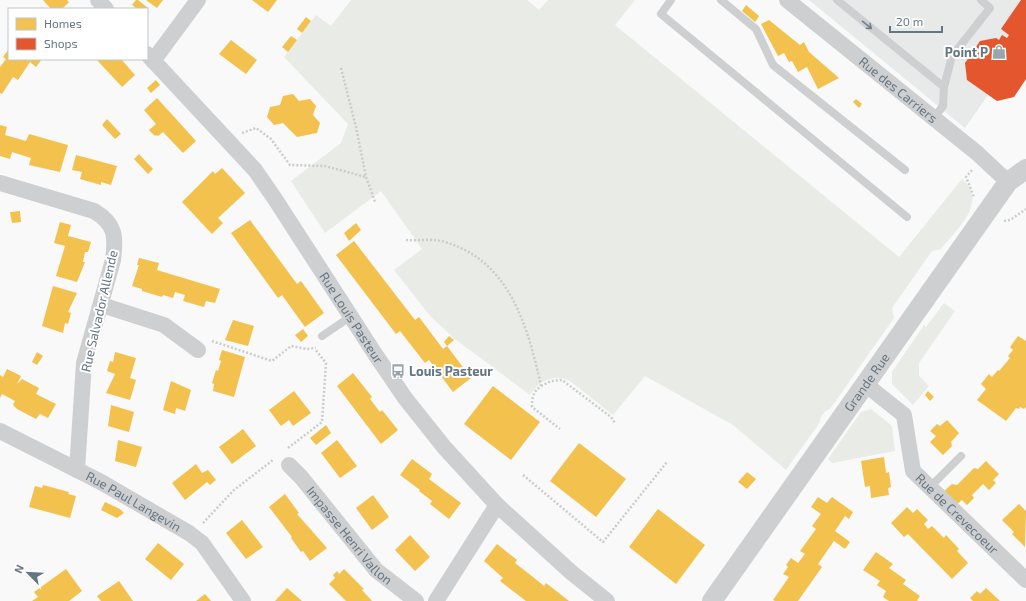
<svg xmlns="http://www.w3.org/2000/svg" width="1026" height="601" font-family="'Exo 2',sans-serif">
<rect width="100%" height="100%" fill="#f9f9f9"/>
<!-- built -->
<path fill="#e8e9e9" d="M809 0H1026V79L1014 97 997 101 988 95 965 128Z"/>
<!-- green -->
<path fill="#e8ebe6" d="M351 0H527L539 10 548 0H635L615 25 899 257 962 179C989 202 957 229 941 249L932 251 892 308 894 318 830 409C825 410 820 416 820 422L786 470 733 425 645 376 613 415 570 381C554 374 539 380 530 395L455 339 431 317 394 270 422 249 381 191 325 233 291 181 341 143 348 124 284 57 316 15 331 26Z
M944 303 955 311 919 363V376L929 386 913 405 892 384V372L924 325 926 327Z
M871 409 892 426 895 451 832 463 828 459 861 412Z"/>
<!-- homes -->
<path fill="#f2c14e" d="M43 0H67L69 2 62 9H51Z
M136 0H138L148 8 137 9 132 5Z
M146 0H163L157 8Z
M252 0H277L268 12Z
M746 5 759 16 755 22 742 11Z
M306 17 311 21 302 33 297 29Z
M769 20 800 45 804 42 809 52 839 78 818 89 807 67 798 72 792 61 789 62 784 53 778 56 761 24Z
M291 36 297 40 288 52 282 47Z
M231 40 257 60 246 74 219 54Z
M9 49V59H42L36 67 30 62 18 80 13 77 2 94 0 93V67L6 59 3 57Z
M96 59H121L135 75 122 87Z
M156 80 160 85 151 93 147 88Z
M293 94 299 101 310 99 316 106 313 115 320 123 317 133 297 137 283 123 274 125 267 117 270 107 280 105 283 96Z
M157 98 196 141 183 153 163 132 158 136 156 135 155 136 149 130 156 124 144 110Z
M856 99 862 104 859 108 853 102Z
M107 119 121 134 115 139 102 125Z
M0 125 7 127 5 135 26 141 29 134 68 145 60 172 29 165 31 158 12 152 10 159 0 156Z
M139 154 153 169 148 174 134 159Z
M76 155 117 166 111 185 101 182V185L80 179 82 172 72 170Z
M222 168 245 193 218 218 223 223 212 234 182 202 213 171 215 174Z
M20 211 21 222 12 223 10 212Z
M250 220 297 284 301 281 324 313 305 327 282 295 278 298 231 233Z
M60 222 71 225 68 236 91 242 88 252H85L83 262H85L77 282 56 276 65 246 54 243Z
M356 223 361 230 349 241 344 233Z
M354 241 415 320 419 317 443 349 447 346 444 342 449 336 454 340 447 346 471 378 453 392 429 360 425 363 400 331 396 334 336 255Z
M139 258 159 263 157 270 220 289 215 303 206 301 204 307 183 301 185 295 175 292 173 298 163 295 162 297 142 291V289L132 286 139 265H137Z
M53 286 77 293 68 312 71 313 68 324 65 323 63 333 42 326Z
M233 320 254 326 248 346 225 340Z
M303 329 308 336 301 342 295 335Z
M1018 336 1026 341V407L1024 409 1020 407 1019 409 1016 408 1006 421 977 400 986 389 981 384 989 374 992 377 998 370 999 371 1010 358 1008 356 1013 350 1010 347Z
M222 350 245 357 234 397 213 391 214 384 212 383 216 370 218 371 221 361 219 360Z
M37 352 43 356 37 365 32 362Z
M115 352 136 358 130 378 136 380 130 400 106 393 115 374 107 371 110 361 113 362Z
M7 369 21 376 17 384 22 379 39 388 36 394 56 404 48 418 40 414 36 419 17 409 13 405 15 401 2 394 0 398V375L3 377Z
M353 373 372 397 370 399 380 412 382 410 398 430 381 444 337 386Z
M171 381 191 390 185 411 176 408 175 414 163 410Z
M493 386 540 422 511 460 464 424Z
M294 391 311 413 293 426 289 420 281 426 269 410Z
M928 391 934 397 930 401 925 395Z
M111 405 134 412 129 432 108 426Z
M947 420 959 433 951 442 952 446 943 455 930 442 936 436 930 431 937 424 940 426Z
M326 425 331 433 316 445 310 438Z
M243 429 256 446 232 464 219 447Z
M118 440 142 447 136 467 115 461Z
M337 440 357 466 340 478 321 453Z
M579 443 626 479 596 517 550 481Z
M884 457 886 473 889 472 891 487 888 488 889 495 871 498 870 486 865 487 861 461Z
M412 459 432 474 429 479 461 503 449 519 430 504 432 501 419 491 420 490 400 475Z
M986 461 999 474 993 480 996 483 989 490 983 484 972 495 974 498 967 505 962 500 956 505 943 492 952 484 957 485 974 468 978 469Z
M196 464 202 473 208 470 216 480 210 485 207 482 185 500 172 483Z
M747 472 756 479 747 489 738 482Z
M43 485 69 492 68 494 76 496 70 518 29 507 35 486 42 488Z
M285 494 299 513 297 514 327 548 310 561 303 551 301 552 291 538 292 537 269 507Z
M373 495 389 517 372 530 356 508Z
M818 497 827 503 832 497 853 512 849 519 845 516 835 531 850 542 845 549 834 541 818 564 822 567 798 601H775L773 600 789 577 783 574 788 567 786 565 791 558 798 563 805 554 800 551 816 529 812 526 821 514 811 507Z
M105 502 120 509 124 513 117 518 101 510Z
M1019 504 1026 511 1025 547 1012 534 1014 532 1002 520Z
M907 507 913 513 917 509 928 520 924 524 928 529 932 526 944 538 946 535 959 549 957 551 968 563 952 579 908 534 904 537 891 523Z
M658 509 705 545 676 584 629 547Z
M242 520 263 547 246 559 226 533Z
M410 535 430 557 415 571 395 550Z
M158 543 184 564 171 580 145 559Z
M497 544 517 560 515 563 533 577 544 586 546 583 569 601H526L500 581 503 578 484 561Z
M876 552 893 564 889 568 906 580 903 584 920 596 917 600 918 601H889L883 597 886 591 877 585 880 581 863 570Z
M66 569 82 591 69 601H32L38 597 34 592Z
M344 569 364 589 362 590 372 601H346L329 584 335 578 333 575 337 571 339 574Z
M119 581 133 601H101L97 596Z
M287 588 302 601H275Z
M986 588 1000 601H973L970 598 977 591 980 594Z
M205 594 211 601H196Z"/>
<!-- shops -->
<path fill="#e4572e" d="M1021 0H1026V79L1014 97 997 101 967 80 965 63 980 41 996 38 999 40 1002 35 1007 38 1009 35 1001 29Z"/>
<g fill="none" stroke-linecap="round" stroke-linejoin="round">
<!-- path -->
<path stroke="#cbcccd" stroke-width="2.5" stroke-dasharray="2 2" stroke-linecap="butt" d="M341 68 356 127 366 177 375 202
M242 133 256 128 271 139 290 165 325 166 366 177
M972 170 966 177 974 197
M1004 221 1010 220 1026 209
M406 240C418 241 434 238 445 242 510 261 528 327 541 386 533 392 532 397 532 407L560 429
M212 341 272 361 291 346 307 349 316 348
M541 386 551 381 562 380 611 417 615 423
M288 448 322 422 326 363 315 349
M523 475 603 542 667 462
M203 523 234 490 273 460"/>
<!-- service -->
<path stroke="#cecfd0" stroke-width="8" d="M671 0 661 14 907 217
M721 0 756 29 773 65 905 170
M837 0 944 87
M934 118 943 106 944 87 952 56 990 8 981 0
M322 336 350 317
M930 487 961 456"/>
<!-- minor -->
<g stroke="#cecfd0" stroke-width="16">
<path d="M98 0 106 9"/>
<path id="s1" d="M787 0 977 153 1008 182"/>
<path id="s2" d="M147 54 255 170 275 199 375 354 405 398 444 447 497 505 572 573 607 601"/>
<path d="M153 61 198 0"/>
<path d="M0 183 94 211C116 224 116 237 113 260L84 363 77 470"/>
<path d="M102 305 164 325 198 350"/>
<path id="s3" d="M865 384 904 415 913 471 1026 580"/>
<path id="s4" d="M0 431 101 482 189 533 202 543 243 601"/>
<path id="s5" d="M289 465 301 477 376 570 416 601"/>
<path d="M436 601 497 505"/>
</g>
<!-- tertiary -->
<path stroke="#cecfd0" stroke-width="20" id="s6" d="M712 601 1008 182 1026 169"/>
</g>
<!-- one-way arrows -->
<defs><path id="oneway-shaft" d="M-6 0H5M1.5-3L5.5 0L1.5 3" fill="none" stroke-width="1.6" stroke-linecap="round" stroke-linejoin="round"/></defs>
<use stroke="#707f8b" href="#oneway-shaft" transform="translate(867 25) rotate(39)"/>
<!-- icons -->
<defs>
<symbol id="shop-bare" viewBox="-9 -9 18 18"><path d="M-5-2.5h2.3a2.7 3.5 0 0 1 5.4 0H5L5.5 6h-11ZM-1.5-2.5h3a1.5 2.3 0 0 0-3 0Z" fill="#99a4ac" stroke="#fff" stroke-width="2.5" paint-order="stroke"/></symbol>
<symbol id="bus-bare" viewBox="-9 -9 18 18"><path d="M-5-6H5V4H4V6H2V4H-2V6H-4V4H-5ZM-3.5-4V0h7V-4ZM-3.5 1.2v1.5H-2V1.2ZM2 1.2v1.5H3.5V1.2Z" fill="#99a4ac" stroke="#fff" stroke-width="2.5" paint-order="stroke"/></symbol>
</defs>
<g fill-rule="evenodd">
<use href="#shop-bare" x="989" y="42" width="20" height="20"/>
<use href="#bus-bare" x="388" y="361" width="20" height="20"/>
</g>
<g text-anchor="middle" stroke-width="4" stroke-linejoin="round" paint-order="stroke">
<!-- poi labels -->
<g font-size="13" font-weight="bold" fill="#657683" stroke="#fff" text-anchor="end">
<text x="988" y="57">Point P</text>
<text x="409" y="376" text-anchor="start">Louis Pasteur</text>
</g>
<!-- street labels -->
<g font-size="13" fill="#657683" stroke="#fff">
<text dy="5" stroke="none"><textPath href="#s1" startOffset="143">Rue des Carriers</textPath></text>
<text transform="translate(99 311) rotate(-77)" y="5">Rue Salvador Allende</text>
<text dy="5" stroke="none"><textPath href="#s2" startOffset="335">Rue Louis Pasteur</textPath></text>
<text dy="5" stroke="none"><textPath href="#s6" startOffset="268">Grande Rue</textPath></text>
<text dy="5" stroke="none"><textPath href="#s4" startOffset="151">Rue Paul Langevin</textPath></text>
<text dy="5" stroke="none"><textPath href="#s3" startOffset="168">Rue de Crevecoeur</textPath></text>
<text dy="5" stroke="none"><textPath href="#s5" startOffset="93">Impasse Henri Vallon</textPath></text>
</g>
</g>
<!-- legend -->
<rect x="8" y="8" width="140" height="52" fill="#ffffff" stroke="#c1c8cd"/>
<rect x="16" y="18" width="20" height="12" fill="#f2c14e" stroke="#c1c8cd"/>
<text x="44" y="28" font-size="12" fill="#657683">Homes</text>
<rect x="16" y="38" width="20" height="12" fill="#e4572e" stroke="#c1c8cd"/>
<text x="44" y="48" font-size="12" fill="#657683">Shops</text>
<!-- north arrow -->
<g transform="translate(28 573) rotate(294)" stroke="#ffffff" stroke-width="3" paint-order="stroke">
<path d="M0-3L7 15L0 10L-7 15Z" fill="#657683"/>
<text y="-6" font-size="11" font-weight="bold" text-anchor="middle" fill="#657683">N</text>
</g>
<!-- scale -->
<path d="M890 26v6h52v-6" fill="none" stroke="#657683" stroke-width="2"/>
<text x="896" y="26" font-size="12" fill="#657683" stroke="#ffffff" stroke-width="3" paint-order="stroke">20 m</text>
</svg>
